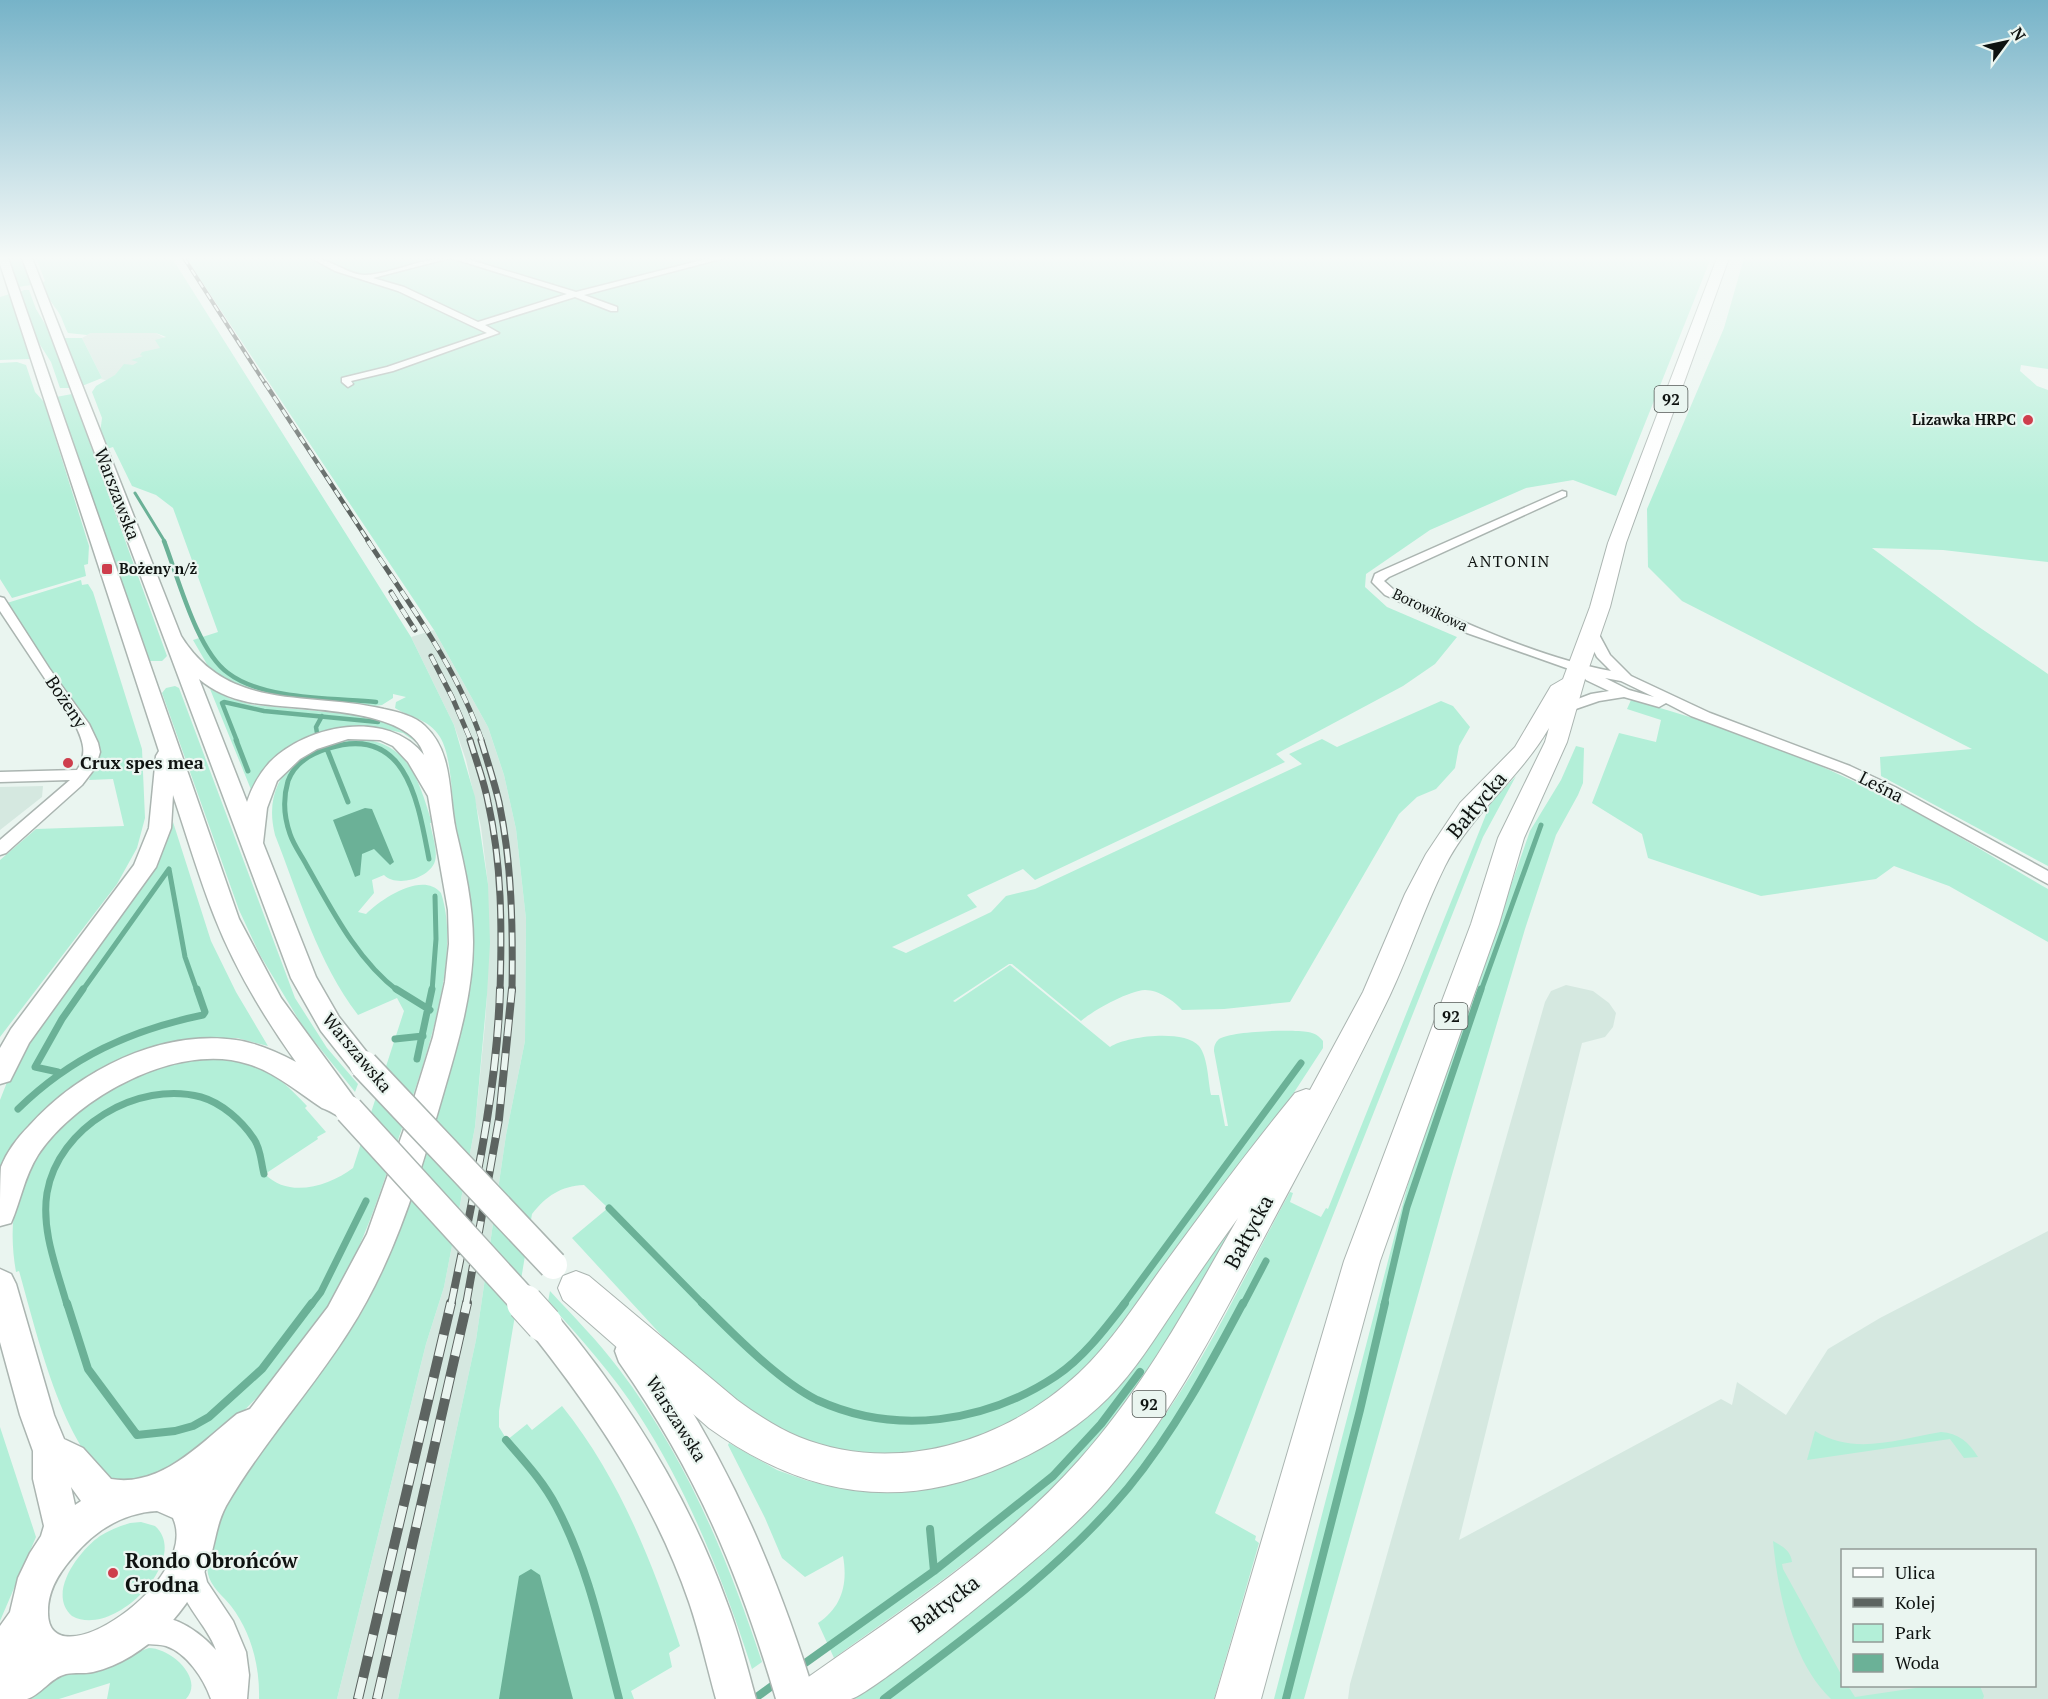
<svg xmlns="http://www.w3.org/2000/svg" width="2048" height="1699" font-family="'PT Serif',serif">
<rect width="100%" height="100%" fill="#eaf5f0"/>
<!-- built -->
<path fill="#d5e8e0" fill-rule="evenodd" d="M91 333H156L173 343 110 381 100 379 102 378 82 338Z
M434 630 488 727 504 775 516 829 526 919 525 1041 506 1135 476 1340 398 1699H337L426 1344 444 1287 475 1127 485 1024 487 995 488 884 481 827 466 760 454 725 411 637Z
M43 786 42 797 0 830V787Z
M1566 985 1593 991 1609 1003 1616 1013 1613 1027 1605 1037 1582 1043 1459 1540 1721 1399 1732 1405 1737 1382 1786 1415 1828 1349 1880 1318 2048 1231V1699H1348L1350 1684 1545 1002 1551 991ZM1842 1550H2034V1686H1842Z"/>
<!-- green -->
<path fill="#b3efd8" d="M9 258H22L31 285 18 287Z
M36 258H172L411 637 454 725 475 797 488 884 490 943 487 995 475 1127 444 1287 426 1344 337 1699H259C260 1666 251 1632 231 1606 223 1596 211 1587 208 1574 205 1559 214 1525 219 1509 223 1495 244 1473 254 1460 289 1413 328 1367 359 1317 393 1261 410 1199 429 1137 448 1078 469 1018 473 955 475 908 462 864 455 818 451 795 452 757 440 737 429 719 411 718 395 708L396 702 406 697 393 694V698L382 705 374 706 292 698 249 691 221 677 208 666 193 640 218 632 173 508 156 495 132 486 113 447 107 449 100 433 102 418 92 392 96 386 115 375 124 364 133 365 138 362 131 360 143 356 140 355 142 352 160 348 155 340 166 337 156 333H91L87 335 68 333C64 326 62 316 57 310 50 301 46 294 42 283L45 281Z
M186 258H1711L1616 496 1573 480 1526 488 1430 530 1366 574 1365 587 1387 607 1457 637 1435 664 1403 686 1276 754 1285 762 1035 880 1023 869 967 895 977 907 892 947 906 953 991 912 1006 896 1035 889 1302 764 1289 754 1322 739 1337 747 1441 701 1453 706 1470 727 1459 746 1455 768 1436 789 1417 797 1399 814 1290 1002 1224 1009 1182 1010C1174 1001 1159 990 1145 990 1128 991 1094 1010 1081 1021L1012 964H1009L953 1001 955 1002 1010 965 1110 1047C1127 1036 1184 1029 1199 1046 1208 1057 1208 1081 1211 1095H1219L1225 1126H1228L1214 1051C1214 1046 1215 1043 1219 1039 1231 1031 1293 1029 1308 1032 1315 1033 1319 1036 1323 1041V1048L1278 1117 1116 1341 1070 1389 980 1444 876 1461 780 1436 662 1340 664 1338 572 1238 608 1208 584 1185C561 1186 546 1196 532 1214L499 1411V1427L507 1440 527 1424 532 1430 562 1406C619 1477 652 1561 680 1646L669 1653 672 1667 631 1691 634 1699H398L476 1340 506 1135 525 1041 526 919 516 829 504 775 488 727 434 630Z
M1744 258H2048V369L2021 365 2020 371 2037 386 2048 390V562L1943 550 1872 548 1976 625 2048 674V866L1881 776 1880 757 1972 749 1682 601 1648 567 1647 509 1724 328Z
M24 290H29L36 309 48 329 70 388H60L51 362 37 340 20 292Z
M10 294 31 358 30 359 0 360V297Z
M64 338H82L102 378 82 386Z
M17 362 26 365 35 392 44 402 89 546 88 564 84 565 86 576 12 598 0 579V363Z
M72 394 167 656 162 661H150L56 397Z
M81 580 82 585 88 584 93 592 142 749 145 818 137 848 117 884 0 1037V860L36 829 124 826 113 779 89 780 99 755 96 738 7 603Z
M175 686 179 688 295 998 327 1048 358 1084 355 1092 303 1027 260 955 239 910 162 693 166 688Z
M210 689 231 699 253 705 369 716 407 728 419 744 403 733 380 728 334 731 252 792Z
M1631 700C1718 723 1805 756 1886 797 1941 824 1994 858 2048 889V942L1949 886 1894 866 1876 879 1761 896 1648 858 1642 834 1592 803 1619 733 1656 742 1661 720 1627 709Z
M360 739C410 743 419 782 432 823H430C432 834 438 851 435 861 430 878 397 888 384 875L372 880 374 893 358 912 366 914C382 898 423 871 441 893 463 958 422 1069 401 1131 381 1189 364 1247 332 1299 298 1356 253 1407 202 1448 191 1457 181 1467 170 1474 160 1480 129 1480 116 1482 64 1458 34 1322 19 1271L16 1272C9 1232 12 1194 33 1157 39 1147 69 1114 79 1106 89 1098 143 1069 155 1065 183 1057 221 1054 249 1063 273 1071 290 1088 307 1106L305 1108 326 1132 317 1137 318 1139 265 1174C289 1199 329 1186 353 1168L404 1011 397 998 358 1015C318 963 299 896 275 835 260 776 304 742 360 739Z
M1576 746 1584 748 1583 783 1578 795 1556 835 1525 929 1451 1178 1304 1699H1274L1414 1161 1530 831 1561 780Z
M1516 776 1483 837 1215 1513 1256 1536 1255 1540 1259 1543 1214 1699H853C960 1621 1068 1543 1149 1437 1206 1362 1245 1274 1290 1192L1293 1193 1290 1202 1321 1217 1326 1208 1328 1209 1491 802Z
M173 822 211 941 236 992 268 1046 237 1038 181 1041 21 1136 0 1167V1100L11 1072 21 1052 62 993 152 873 165 847Z
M1245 1206C1199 1288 1155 1372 1094 1444 1021 1530 924 1593 834 1658L818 1623C842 1607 848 1584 843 1556L805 1577 782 1558 765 1518 728 1445 729 1443 777 1470 805 1480 834 1487 882 1492 932 1488 962 1481 1019 1459Z
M550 1291C573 1316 598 1341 619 1369 686 1457 727 1557 762 1662L752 1669C723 1580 690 1494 639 1415 613 1374 580 1338 548 1302Z
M0 1427 36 1537 0 1621Z
M1815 1431C1855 1456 1897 1439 1941 1432 1958 1433 1969 1442 1978 1457L1964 1458 1950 1439 1807 1460Z
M130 1523 141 1522 155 1526C192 1558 114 1640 72 1616 46 1593 80 1550 100 1536 110 1530 120 1526 130 1523Z
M1773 1541C1782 1546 1791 1551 1792 1562L1782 1564 1783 1569 1842 1676V1686H1848L1855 1697 1929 1686H1980L1984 1696 1983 1699H1831C1792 1662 1778 1593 1773 1541Z
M149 1648C170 1648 205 1678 186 1699H107L110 1683 59 1699H13L55 1675 77 1673Z"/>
<!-- water -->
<path fill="#6bb197" d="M365 808 372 809 394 862 390 865 374 849 362 854 360 875 355 877 333 820Z
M531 1569 540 1575 573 1699H499L519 1576Z"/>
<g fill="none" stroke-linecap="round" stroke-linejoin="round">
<!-- stream-far4 -->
<path stroke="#6bb197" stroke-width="3" d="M135 493 165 542"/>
<!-- stream-far3 -->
<path stroke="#6bb197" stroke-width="4.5" d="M164 541C178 577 197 651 228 673 263 700 333 698 376 702
M317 733 316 727 322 716
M237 741 222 703 224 702 264 711 378 722"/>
<!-- stream-far2 -->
<path stroke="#6bb197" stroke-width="5" d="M236 740 248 771
M327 749 348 802
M169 869 185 957 197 991
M82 991 169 869
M398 991C357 960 332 910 307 866 302 856 294 846 290 834 284 817 283 798 288 781 295 762 311 754 329 748 407 724 418 802 429 859
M432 991 436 939 435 896
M1481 991 1541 825"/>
<!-- stream-far1 -->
<path stroke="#6bb197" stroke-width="7" d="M396 989 430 1010
M395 1039 423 1036
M417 1059 432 989
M58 1072 35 1067 62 1019 83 989
M18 1109C71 1057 131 1030 203 1015L205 1012 197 989
M609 1208 704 1305
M67 1305C57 1269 41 1231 47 1193 58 1127 138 1080 201 1097 222 1103 242 1121 254 1139 261 1149 261 1163 264 1174
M311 1305 321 1292 366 1201
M1123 1305 1301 1063
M1243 1305 1266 1261
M1384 1305 1407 1207 1481 989"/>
<!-- stream -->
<path stroke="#6bb197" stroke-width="8" d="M67 1303 88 1369 137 1435 175 1431 193 1426 209 1417 262 1369 312 1303
M702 1303C733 1334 779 1381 817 1400 896 1436 985 1423 1056 1376 1083 1358 1105 1329 1125 1303
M506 1440C524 1461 543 1481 556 1506 588 1566 602 1634 619 1699
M934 1571 1053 1476 1101 1424 1140 1372
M801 1666 934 1571 930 1529
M754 1699 776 1683
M884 1699C969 1634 1059 1571 1128 1488 1174 1432 1209 1367 1243 1303
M1286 1699 1360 1410 1385 1303"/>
<defs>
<path id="street" d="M311 258C330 258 347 275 365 275 392 274 420 258 450 258L373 278 404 287 478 322 567 294 451 258H464L576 292 710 258H724L584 295 617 307V311H611L575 297 485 325 499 333 393 371 351 381 353 384 348 387 342 382V378L387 367 487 333 398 291 335 271Z
M1562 491 1566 492V496L1389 577 1384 581 1393 589C1458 621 1541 658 1611 671L1597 657 1584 632 1586 629H1596L1610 655 1631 676 1710 713 1850 766 1895 787 2048 871V884L1883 793 1840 772 1691 716 1666 703 1659 707 1624 697 1599 701 1567 712 1562 711 1560 708 1562 705 1591 694 1609 691 1586 680 1584 677 1586 675 1467 633 1385 595 1372 582 1375 574 1381 571ZM1605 678 1621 681 1654 697 1629 690Z
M0 597 4 598 49 668 89 724 98 743 100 752 95 768 82 785 6 853 0 855V840L70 780 0 782V772L77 770C88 753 83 741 75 724L0 611Z
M191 1554 201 1558 207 1582 233 1621 246 1652 249 1675 247 1699H211C204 1679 187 1653 166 1646 155 1643 145 1646 134 1641L130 1631 134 1621C165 1608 195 1627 216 1650 206 1620 167 1593 181 1558Z"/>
<path id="secondary" d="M0 258H8L239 919 281 998 363 1110 359 1118C341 1124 338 1113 322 1108 299 1093 275 1072 248 1064 179 1041 76 1097 38 1155 24 1177 21 1200 11 1223L0 1226C0 1213 0 1178 1 1167 6 1153 18 1137 29 1126 78 1071 160 1029 236 1040 257 1043 277 1052 296 1062 264 1017 235 969 215 918 199 878 187 836 173 795L171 828 156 867 29 1043 10 1081 0 1084V1048L11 1029 134 865 149 828 156 756 159 751 0 264Z
M22 258H32L181 636C229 713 309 691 384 709 398 712 415 716 425 726 454 753 448 795 456 831 465 868 473 905 473 942 473 993 458 1043 444 1091 420 1174 396 1258 349 1331 311 1391 262 1444 226 1506 216 1525 216 1540 210 1558 192 1608 147 1659 93 1672 84 1674 75 1672 66 1674 50 1678 42 1694 27 1699 20 1699 8 1699 0 1699V1626L10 1612 18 1578 30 1553 41 1536 44 1526 33 1479V1451L20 1415 0 1342V1269L11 1274 16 1284 54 1415 64 1439 83 1448 111 1479C161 1488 202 1442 237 1414L250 1409 328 1307 367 1234 407 1121 433 1037 445 982 449 944 448 910 428 796 408 762 393 746 380 740 348 739 317 749 300 759 277 781 267 808 263 843 316 977 339 1017 377 1065 374 1073 364 1076 354 1073 321 1031 291 978ZM199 679C213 691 230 698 248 702 291 711 411 705 424 755 388 709 308 724 270 762 259 774 252 787 247 802ZM71 1487 81 1501 75 1505ZM157 1511 173 1518C202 1581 46 1685 48 1611 48 1590 59 1573 72 1558 94 1531 122 1513 157 1511Z
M544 1308 555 1313C628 1400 688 1495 727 1603 739 1634 747 1667 756 1699H716C707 1667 700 1634 689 1602 655 1503 597 1416 533 1335L528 1324 533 1313Z
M631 1335C652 1343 666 1370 678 1389 740 1486 782 1590 816 1699H776C738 1571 696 1472 619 1362L615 1351 619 1340Z"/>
<path id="primary" d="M1717 258H1729L1626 543 1610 607 1585 679 1567 742 1524 838 1499 924 1380 1261 1261 1699H1215L1344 1261 1471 924 1498 838 1545 742 1549 728C1520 778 1472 813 1445 866 1424 908 1410 953 1390 995 1351 1076 1308 1155 1266 1234 1219 1322 1174 1413 1108 1489 1067 1536 1018 1574 970 1613 954 1626 864 1697 851 1699 833 1699 812 1699 793 1699L800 1683C896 1615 1000 1549 1079 1460 1144 1387 1190 1302 1238 1218 1217 1247 1196 1277 1176 1307 1155 1338 1135 1371 1108 1398 1079 1427 1044 1449 1007 1465 899 1513 804 1496 709 1428L563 1300 558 1288 563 1276 576 1271 589 1276 737 1400C756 1414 777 1428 799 1437 896 1476 1005 1442 1079 1373 1112 1342 1137 1302 1163 1266 1206 1207 1249 1149 1295 1093L1306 1089 1310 1090 1363 992 1405 894 1426 854 1460 803 1515 747 1551 686 1563 679 1590 607 1608 543Z"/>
</defs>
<!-- street casing -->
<use href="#street" stroke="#abb5b1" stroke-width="3"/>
<!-- secondary casing -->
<use href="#secondary" stroke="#abb5b1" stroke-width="3"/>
<!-- primary casing -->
<use href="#primary" stroke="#abb5b1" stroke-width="2"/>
<!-- street -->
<use href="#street" fill="#fff" fill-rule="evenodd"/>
<!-- secondary -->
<use href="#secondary" fill="#fff" fill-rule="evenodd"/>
<!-- primary -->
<use href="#primary" fill="#fff" fill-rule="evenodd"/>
<defs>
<path id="rail-far5" d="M184 258 266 385"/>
<path id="rail-far4" d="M265 383 369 542"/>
<path id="rail-far3" d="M368 541C410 605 457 668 482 741
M391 592 415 630
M431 656 452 697 471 741"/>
<path id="rail-far2" d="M470 740C476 760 484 781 488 802 502 864 502 928 500 991
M481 740C487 760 494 781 499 802 512 864 513 927 512 991"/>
<path id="rail-far1" d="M451 1305C472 1201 497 1095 500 989
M466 1305 499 1119 512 989"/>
<path id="rail" d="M358 1699 451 1303
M377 1699 467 1303"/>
</defs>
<!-- rail-far5 casing -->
<use href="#rail-far5" stroke="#5d6461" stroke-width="4"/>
<!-- rail-far4 casing -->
<use href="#rail-far4" stroke="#5d6461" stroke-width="4.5"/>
<!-- rail-far3 casing -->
<use href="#rail-far3" stroke="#5d6461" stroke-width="5"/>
<!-- rail-far2 casing -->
<use href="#rail-far2" stroke="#5d6461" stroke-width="7"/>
<!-- rail-far1 casing -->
<use href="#rail-far1" stroke="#5d6461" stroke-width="8"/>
<!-- rail casing -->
<use href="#rail" stroke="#5d6461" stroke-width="10"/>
<!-- rail-far5 -->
<use href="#rail-far5" stroke="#eaf5f0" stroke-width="2" stroke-dasharray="7" stroke-linecap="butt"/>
<!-- rail-far4 -->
<use href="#rail-far4" stroke="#eaf5f0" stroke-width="3" stroke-dasharray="8" stroke-linecap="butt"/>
<!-- rail-far3 -->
<use href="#rail-far3" stroke="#eaf5f0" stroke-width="4" stroke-dasharray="10" stroke-linecap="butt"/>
<!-- rail-far2 -->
<use href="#rail-far2" stroke="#eaf5f0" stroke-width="4.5" stroke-dasharray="14" stroke-linecap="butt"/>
<!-- rail-far1 -->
<use href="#rail-far1" stroke="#eaf5f0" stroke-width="6" stroke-dasharray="17" stroke-linecap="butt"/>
<!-- rail -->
<use href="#rail" stroke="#eaf5f0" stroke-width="8" stroke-dasharray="22" stroke-linecap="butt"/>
<defs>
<path id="secondary-bridge-far1" d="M364 1065 553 1265
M349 1110 527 1305"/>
<path id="secondary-bridge" d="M525 1303 544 1324"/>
</defs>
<!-- secondary-bridge-far1 casing -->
<use href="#secondary-bridge-far1" stroke="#abb5b1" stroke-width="31" stroke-linecap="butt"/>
<!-- secondary-bridge casing -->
<use href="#secondary-bridge" stroke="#abb5b1" stroke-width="38" stroke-linecap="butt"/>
<!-- secondary-bridge-far1 -->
<use href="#secondary-bridge-far1" stroke="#fff" stroke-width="28"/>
<!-- secondary-bridge -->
<use href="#secondary-bridge" stroke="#fff" stroke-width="36"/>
</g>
<!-- sky -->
<linearGradient id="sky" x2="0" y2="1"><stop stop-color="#76b3c8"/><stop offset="0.52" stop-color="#f6faf8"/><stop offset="1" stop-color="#f6faf8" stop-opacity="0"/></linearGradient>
<rect width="2048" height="496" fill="url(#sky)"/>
<!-- markers -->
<g fill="#ce3e4d" stroke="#eaf5f0" stroke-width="2">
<circle cx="2028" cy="420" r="6"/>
<rect x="101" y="563" width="12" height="12" rx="3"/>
<circle cx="68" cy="763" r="6"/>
<circle cx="113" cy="1573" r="6"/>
</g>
<g text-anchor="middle" stroke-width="4.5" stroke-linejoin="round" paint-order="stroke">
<!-- far-poi labels -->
<g font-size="15" font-weight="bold" fill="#0f1311" stroke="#eaf5f0" text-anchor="end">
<text x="2016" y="425">Lizawka HRPC</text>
<text x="119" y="574" text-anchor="start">Bożeny n/ż</text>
</g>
<!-- far-street labels -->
<g font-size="15" fill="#0f1311" stroke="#eaf5f0">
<text transform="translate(1430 610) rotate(25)" y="5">Borowikowa</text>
</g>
<!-- shield labels -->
<g fill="#eaf5f0" stroke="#515754" stroke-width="1.5">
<rect x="1654.5" y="386" width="33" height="26" rx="4.5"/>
<rect x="1434.5" y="1003" width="33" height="26" rx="4.5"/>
<rect x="1132.5" y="1391" width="33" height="26" rx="4.5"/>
</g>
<g font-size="16" font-weight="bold" fill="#0f1311">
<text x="1671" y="405">92</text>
<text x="1451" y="1022">92</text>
<text x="1149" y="1410">92</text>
</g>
<!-- far-neighbourhood labels -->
<g font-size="16" letter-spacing="1.5" fill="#0f1311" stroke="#eaf5f0">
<text x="1509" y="567">ANTONIN</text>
</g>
<!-- street labels -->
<g font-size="18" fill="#0f1311" stroke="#eaf5f0">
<text transform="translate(117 494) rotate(69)" y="6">Warszawska</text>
<text transform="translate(66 702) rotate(56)" y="6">Bożeny</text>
<text transform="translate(1881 787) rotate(27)" y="6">Leśna</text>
<text transform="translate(357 1053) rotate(50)" y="6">Warszawska</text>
<text transform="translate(676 1419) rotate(58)" y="6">Warszawska</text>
</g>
<!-- poi labels -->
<g font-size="18" font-weight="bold" fill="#0f1311" stroke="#eaf5f0" text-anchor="start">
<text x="80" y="769">Crux spes mea</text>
</g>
<!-- near-street labels -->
<g font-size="21" fill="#0f1311" stroke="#eaf5f0">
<text transform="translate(1477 805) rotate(-50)" y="7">Bałtycka</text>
<text transform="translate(1249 1232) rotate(-62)" y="7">Bałtycka</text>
<text transform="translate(945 1604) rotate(-37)" y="7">Bałtycka</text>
</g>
<!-- near-poi labels -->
<g font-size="21" font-weight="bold" fill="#0f1311" stroke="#eaf5f0" text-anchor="start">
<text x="125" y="1568">Rondo Obrońców<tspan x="125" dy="24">Grodna</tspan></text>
</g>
</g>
<!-- legend -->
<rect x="1841" y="1549" width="195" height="138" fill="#eaf5f0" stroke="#929b97" stroke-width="1.5"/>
<rect x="1853" y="1568" width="30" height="9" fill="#ffffff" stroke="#929b97" stroke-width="1.5"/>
<text x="1895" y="1579" font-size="18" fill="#0f1311">Ulica</text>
<rect x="1853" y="1598" width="30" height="9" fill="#5d6461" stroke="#929b97" stroke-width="1.5"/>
<text x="1895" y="1609" font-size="18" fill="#0f1311">Kolej</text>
<rect x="1853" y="1624" width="30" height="18" fill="#b3efd8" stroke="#929b97" stroke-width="1.5"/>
<text x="1895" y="1639" font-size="18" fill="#0f1311">Park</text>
<rect x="1853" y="1654" width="30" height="18" fill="#6bb197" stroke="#929b97" stroke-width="1.5"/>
<text x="1895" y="1669" font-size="18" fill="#0f1311">Woda</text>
<!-- north arrow -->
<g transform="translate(2006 42) rotate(57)" stroke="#eaf5f0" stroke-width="4.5" paint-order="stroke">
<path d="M0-4.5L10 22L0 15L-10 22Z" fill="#0f1311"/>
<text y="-9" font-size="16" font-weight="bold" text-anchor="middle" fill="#0f1311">N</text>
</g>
</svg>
